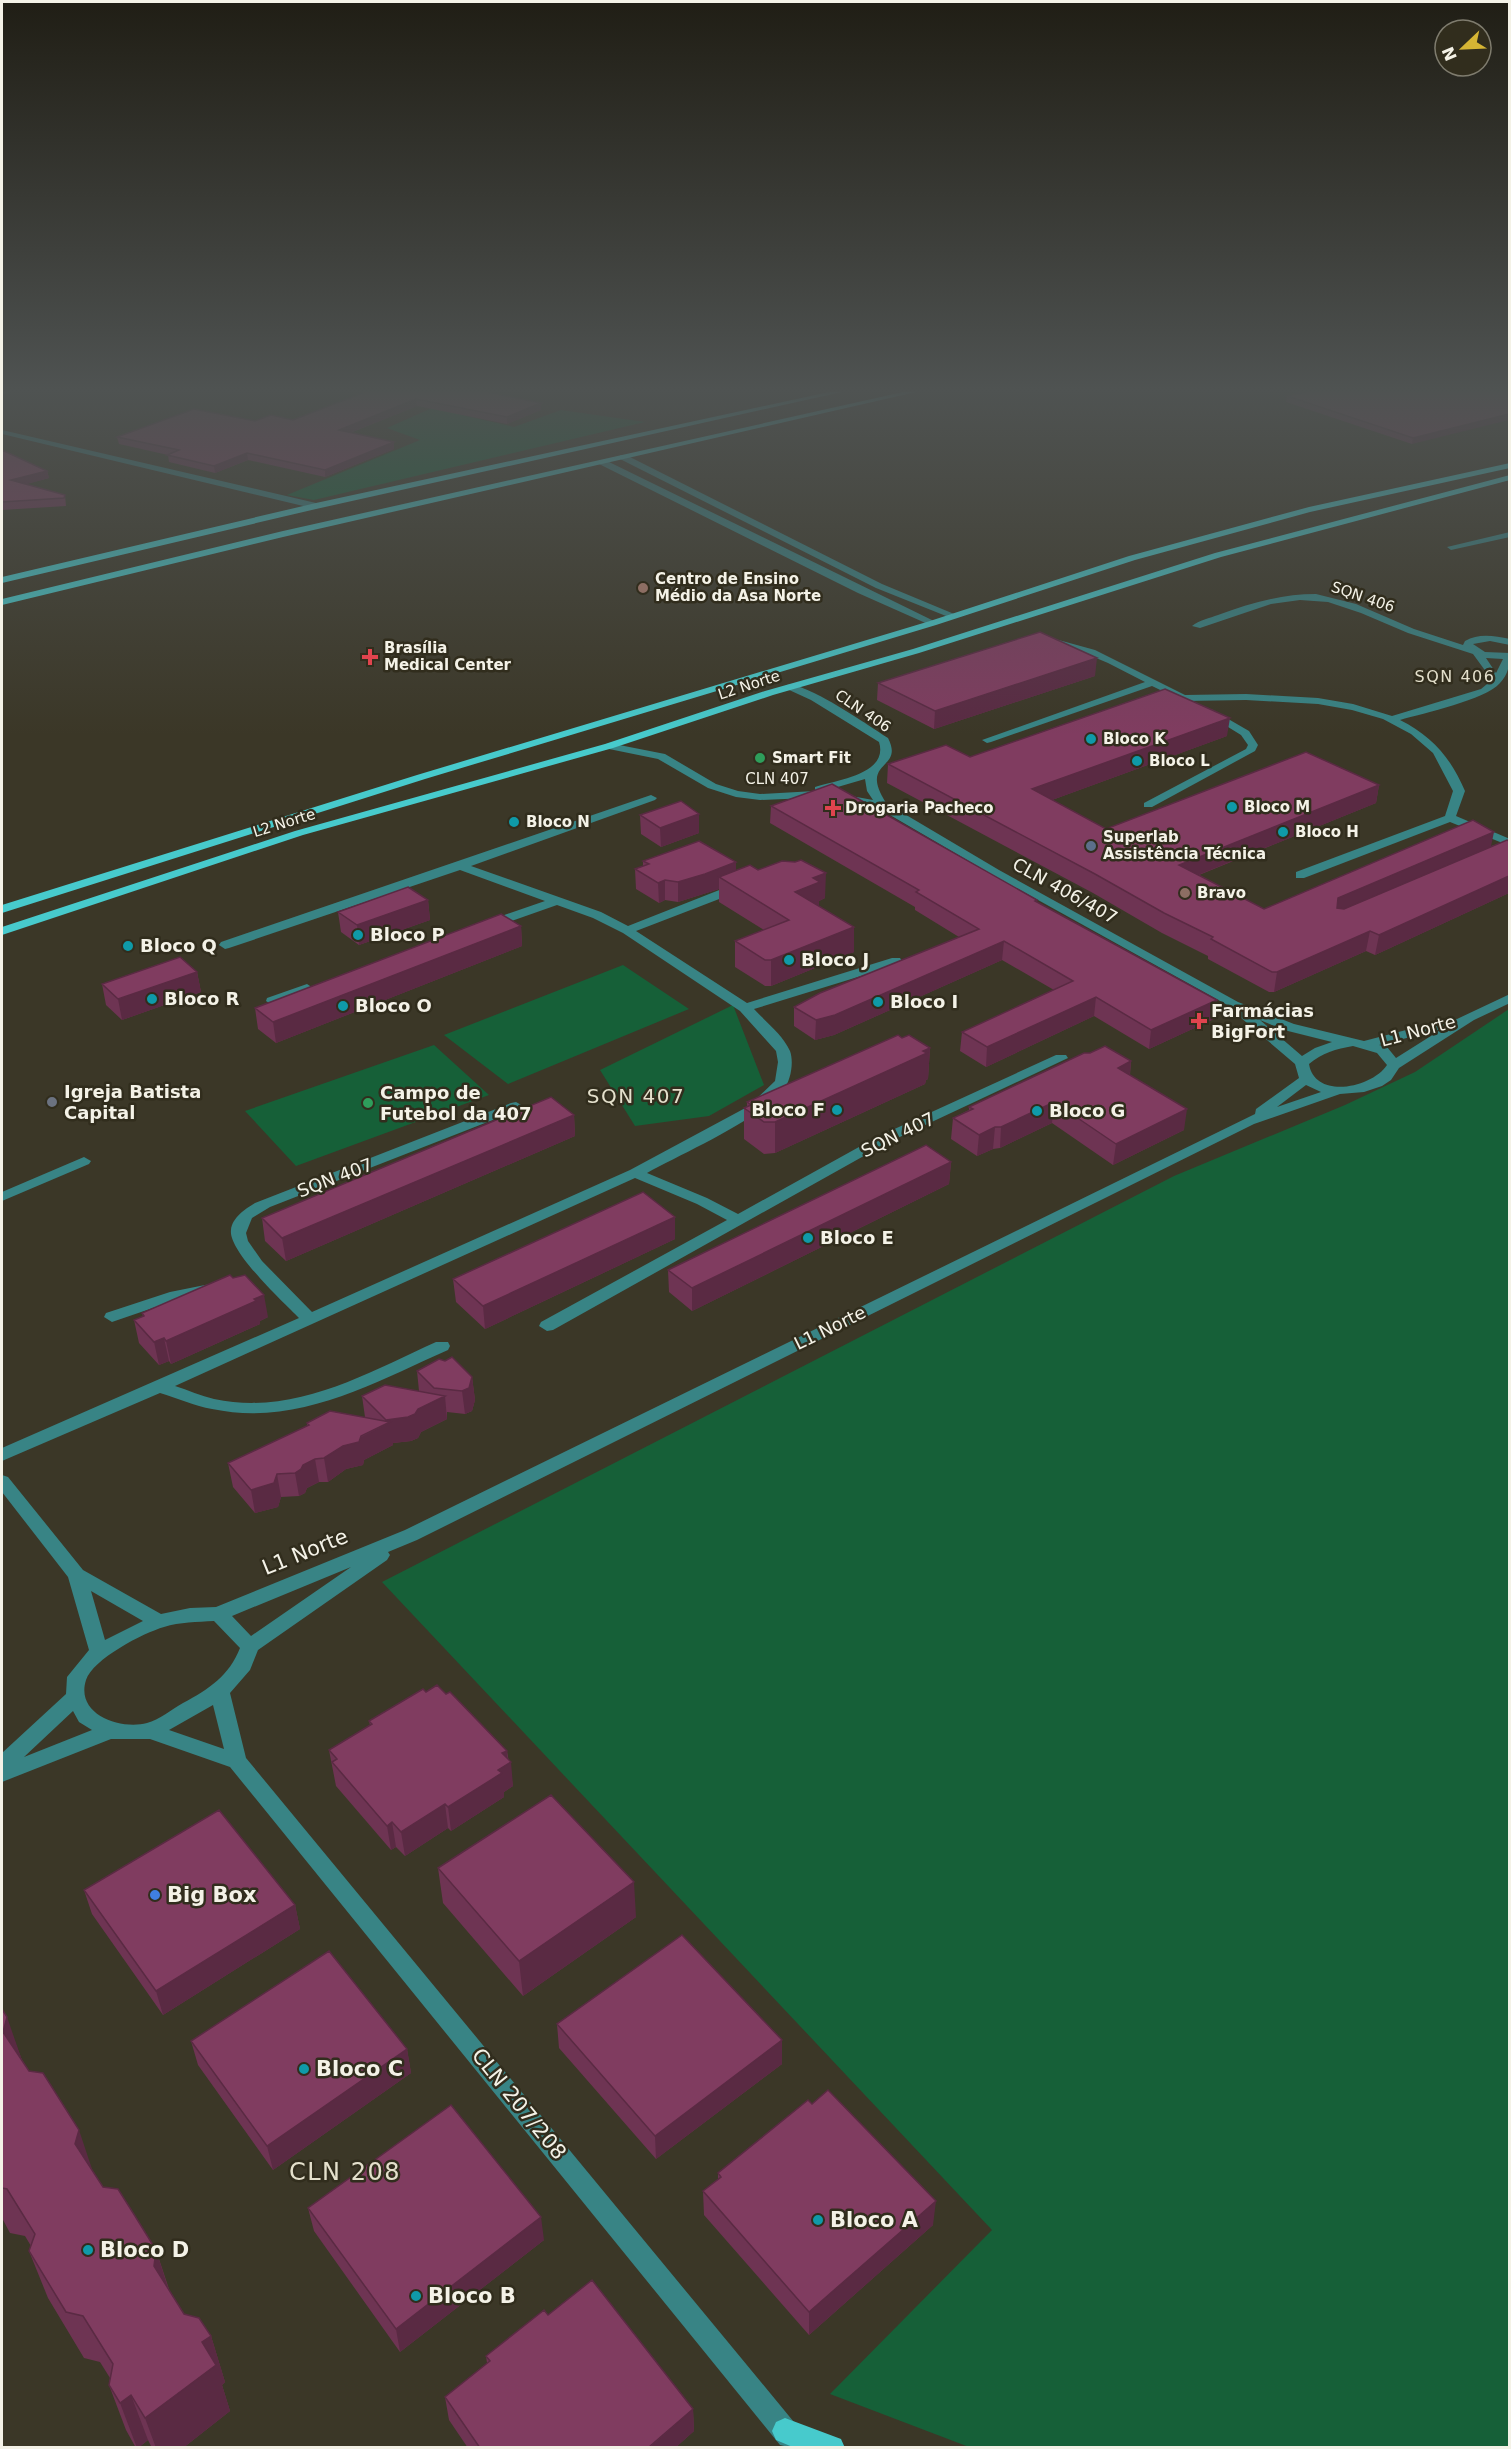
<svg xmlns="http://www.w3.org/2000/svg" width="1511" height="2449" font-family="'DejaVu Sans',sans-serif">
<rect width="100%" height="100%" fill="#3b3727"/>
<!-- green -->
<path fill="#166038" d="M468 392 462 415 514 427 561 410 645 422 314 500 287 495 420 440 387 428Z
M623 965 689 1009 508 1084 444 1035Z
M733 1005 764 1085 709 1116 635 1126 600 1070Z
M1509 1009V2447H969L830 2394 992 2230 382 1582 1174 1176 1345 1105 1415 1072Z
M434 1045 489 1095 296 1166 245 1111Z"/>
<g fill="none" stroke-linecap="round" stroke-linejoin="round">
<!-- minor -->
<path fill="#388485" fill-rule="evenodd" d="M2 392H9L2 395Z
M2 430 316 503 320 506 316 509 2 434Z
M620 455H626L882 584 959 616 951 618 876 588 620 459Z
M599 460H605L938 623 930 625 858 593 599 464Z
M1510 532V537L1451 550 1447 547Z
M1316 594 1356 604 1414 629 1463 645 1465 641C1479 633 1494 636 1510 639V645L1490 641 1473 644 1485 652 1510 653C1510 664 1508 675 1500 683 1485 700 1424 713 1400 720 1432 736 1451 758 1465 791L1456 816 1510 839V846L1450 822 1304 878H1296V872L1445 816 1453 791 1433 753 1411 734 1383 719 1352 710 1318 704 1246 700 1183 701 1152 686 991 742 987 743 982 740 1145 682 1108 663 1070 647 1038 644 1036 642 1041 639H1055L1095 650 1185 695 1246 694 1318 698 1353 704 1392 716 1481 689 1492 680 1473 654 1408 633 1361 613 1328 602 1300 600 1271 604 1200 628 1192 626C1199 620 1210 618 1218 615 1250 603 1282 594 1316 594ZM1486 658 1503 659 1496 673Z
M787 685C806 682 869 726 888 738 905 771 858 759 886 803L999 870 1238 1002 1294 1024 1364 1041 1452 1018 1457 1019 1510 994V1003L1474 1020 1399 1068 1391 1080 1382 1086 1364 1092 1340 1094 1254 1124 417 1540 388 1552 390 1555 387 1560 258 1650 250 1670 230 1693 246 1758 798 2427 802 2436 798 2445 793 2448 780 2445 230 1767 150 1739H111L2 1782V1753L66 1694 67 1677 89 1650 68 1577 2 1492V1475L8 1477 83 1570 161 1614 190 1608 216 1607 405 1530 1255 1114 1256 1109 1299 1078 1295 1064 1240 1017V1012L991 874 878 808 830 797 760 800 736 797 708 788 658 759 609 749 604 746 609 743 665 754 716 784 738 791 760 794 815 791V787C837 780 889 774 879 742L811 700 787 689ZM865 779 867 791 873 800 824 791ZM1260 1020 1284 1030 1332 1042 1315 1048 1302 1056ZM1442 1029 1396 1058 1387 1047 1379 1045ZM1353 1046 1377 1053 1387 1065C1372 1088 1315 1100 1309 1064 1322 1053 1336 1049 1353 1046ZM1306 1085 1321 1092 1277 1107ZM351 1567 251 1636 232 1616ZM91 1591 143 1621 105 1640ZM214 1621 240 1648C229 1676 209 1689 183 1703 172 1709 159 1720 147 1723 121 1730 75 1715 86 1680 93 1659 143 1633 164 1627 180 1622 197 1622 214 1621ZM213 1705 224 1749 169 1730ZM73 1711 79 1722 92 1730 24 1757Z
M1211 709 1249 731 1258 745 1255 751 1152 807H1144V803L1246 749 1248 745 1241 735 1207 714V710Z
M651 795 657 798 655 800 471 866 601 912 628 926 732 885H740V891L636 931 747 1003 892 958H900L902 961 900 964 754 1009C766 1022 783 1035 790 1051 794 1062 791 1081 783 1090 759 1120 683 1153 647 1173L707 1198 738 1214 877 1137 1056 1055H1066L1068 1058 887 1143 553 1330 547 1331 539 1326 541 1322 727 1220 697 1204 635 1178 175 1386C188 1390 201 1396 214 1399 295 1416 365 1374 436 1342H448L450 1346 448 1350C373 1383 298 1427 212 1409 195 1406 177 1398 160 1393L2 1461V1448L299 1318C284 1303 228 1251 231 1230 232 1218 245 1209 255 1203L511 1103 516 1102 523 1106 521 1109 270 1207 252 1218 246 1233 248 1241 262 1261 312 1312 630 1170 749 1106 775 1081 778 1062 776 1051 740 1011 623 933 593 918 557 905 492 928H484V922L545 901 460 870 229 948 225 949 219 945 221 942Z
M307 984 313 988 312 991 272 1005 266 1001 267 998Z
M84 1157 91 1161 89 1164 2 1201V1192Z
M210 1284 218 1289 216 1292 179 1299 112 1322 104 1317 106 1313 170 1292Z"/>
<!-- major -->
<path fill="#47cacc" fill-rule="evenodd" d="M829 392H842L316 509 2 583V577L316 503Z
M903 392H916L283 537 2 605V599L283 531Z
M1510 463V468L1310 512 1135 560 936 625 425 779 2 913V905L417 775 930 621 1129 556 1309 507Z
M1510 475V480L1221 557 919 653 773 695 613 748 303 835 2 935V927L295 831 605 744 765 691 913 649 1215 553Z
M785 2418 841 2439 845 2448H795L776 2440 772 2431 776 2422Z"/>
</g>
<!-- wall -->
<path fill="#6e3453" d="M358 392H487L541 410 507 424 417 406 350 433 394 442V449L325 477 248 460 215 473 169 462 168 455 119 444 117 437 255 421 293 420 363 393Z
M1295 392H1509L1412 444 1286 402 1287 396 1299 393Z
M2 450 47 471 49 478 26 484 65 495 66 506 2 510Z
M1095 676 934 729 877 700 878 683Z
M1227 736 1052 800 1106 829 1379 785 1376 803 1199 875 1264 909 1509 841V893L1375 955 1366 951 1274 992H1269L1208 959V956L1162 933 1093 893 887 783 888 764Z
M771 806 1037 902 1217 1000 1214 1019 1149 1049 1094 1016 986 1067 960 1051 962 1032 1054 990 1002 960 834 1035 815 1040 794 1026V1007L959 937 915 910V907L770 823Z
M699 814V833L661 847 641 834 640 815Z
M643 861 736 871 758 870 825 898 819 901V906L854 927V952L771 986H765L735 967V941L764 930 719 902V889L678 902 665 900 659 903 636 889 635 869 643 867Z
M428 900 430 920 359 945 341 932 338 912Z
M521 926 522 946 276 1043 258 1029 255 1008Z
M197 972 201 992 122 1020 106 1005 102 984Z
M902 1038 930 1048 928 1079 926 1080 925 1084 775 1153 764 1154 744 1139V1108L747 1107V1102Z
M1131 1061 1130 1075 1184 1130 1113 1165 1052 1123 1000 1148 993 1149 977 1156 951 1139 953 1118 969 1110V1107Z
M574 1115 575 1136 286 1261 265 1241 262 1218Z
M951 1162 949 1184 692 1311 669 1292 668 1270Z
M675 1217V1239L485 1329 456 1302 453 1279Z
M142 1313 268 1317 260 1321V1324L171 1364 169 1361 159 1365 139 1343 134 1320 143 1317Z
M417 1371 472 1377 475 1400 472 1411 465 1414 447 1412V1419L421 1432 418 1438 411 1441 393 1443V1445L364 1460 363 1465 346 1469 328 1482H319L307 1488 305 1493 299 1496 281 1497 278 1507 255 1513 233 1487 228 1463 307 1426V1423L365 1417 362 1396 419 1391Z
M426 1692 446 1694 507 1751 513 1786 504 1792V1797L451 1831 448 1828 405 1856 396 1847 391 1850 336 1786 329 1750 370 1725 369 1721Z
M438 1868 636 1917 523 1996 443 1903Z
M84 1890 295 1905 300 1929 163 2015 92 1914Z
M2 2009 22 2060 93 2172 103 2187 156 2250 170 2292 184 2314 211 2336 225 2382 222 2385 230 2411 183 2448H152L148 2440 138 2448H136L126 2430 109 2385 110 2378 100 2362 84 2358 48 2298 29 2251 31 2246 25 2236 10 2233 2 2218Z
M557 2024 782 2040V2064L656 2159 559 2048Z
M191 2041 407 2049 411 2073 273 2170 198 2065Z
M812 2104 933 2225 809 2335 704 2215 703 2191 718 2179V2173Z
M308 2208 544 2240 400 2352 314 2231Z
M548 2315 693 2409 694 2431 675 2448H468L449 2420 445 2397 487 2363 486 2356Z"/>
<!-- shaded-wall -->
<path fill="#5a2a43" d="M416 399 417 406 339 437V430Z
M541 403V410L507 424V417Z
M1509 414V420L1412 444 1413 438Z
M394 442V449L325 477V470Z
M247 453 248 460 215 473 214 466Z
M47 471 49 478 13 488 11 480Z
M1097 658 1095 676 934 729 935 711Z
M1230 718 1227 736 1030 808 1032 789Z
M1379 785 1376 803 1176 884 1179 865Z
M699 814V833L661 847 660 828Z
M1494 832 1490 851 1334 918 1338 898Z
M736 862V882L719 877V889L678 902V882Z
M826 873 825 898 819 901V907L795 892 813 878Z
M1509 876V893L1375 955 1379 935Z
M665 880V900L659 903 658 883Z
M428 900 430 920 359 945 357 925Z
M521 926 522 946 276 1043 273 1022Z
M854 927V952L771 986V960Z
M1370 931 1366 951 1274 992 1277 972Z
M1004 941 1002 960 834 1035 815 1040 816 1020Z
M197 972 201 992 122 1020 118 999Z
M1096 997 1094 1016 986 1067 987 1047Z
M1217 1000 1214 1019 1149 1049 1151 1030Z
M930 1048 928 1079 926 1080 925 1084 775 1153V1122Z
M1131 1061 1129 1082 1118 1068Z
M1054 1102 1052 1123 1000 1148 1001 1127Z
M1187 1109 1184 1130 1113 1165 1116 1144Z
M574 1115 575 1136 286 1261 282 1238Z
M995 1127 993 1149 977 1156 979 1135Z
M951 1162 949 1184 692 1311V1288Z
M675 1217V1239L485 1329 483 1306Z
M264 1295 268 1317 260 1321V1324L171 1364 166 1341Z
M164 1338 169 1361 159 1365 154 1342Z
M472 1377 475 1400 472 1411 465 1414 462 1391Z
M445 1396 447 1419 421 1432 418 1438 411 1441 393 1443V1445L364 1460 363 1465 346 1469 328 1482 324 1458 343 1446 387 1424 386 1420 418 1409Z
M315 1459 319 1482 307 1488 305 1493 299 1496 295 1473 303 1465Z
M277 1474 281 1497 278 1507 255 1513 251 1490Z
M507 1751 508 1764 511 1762 513 1786 504 1792V1797L451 1831 448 1807 498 1770 502 1753Z
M445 1804 448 1828 405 1856 401 1832Z
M392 1822 396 1847 391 1850 387 1826Z
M634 1882 636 1917 523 1996 519 1961Z
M295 1905 300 1929 163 2015 156 1991Z
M7 2017 24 2066 3 2032Z
M782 2040V2064L656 2159 655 2136Z
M407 2049 411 2073 273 2170 267 2146Z
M79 2130 95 2178 75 2144Z
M936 2201 933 2225 809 2335V2312Z
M541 2217 544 2240 400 2352 396 2329Z
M156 2250 171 2297 154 2266Z
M211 2336 225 2382 222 2385 230 2411 183 2448H156L145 2418 202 2342Z
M131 2395 148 2440 138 2448H137L120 2403Z
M693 2409 694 2431 675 2448H649Z"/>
<!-- building -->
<path fill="#803c60" stroke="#5a2a43" stroke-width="1.5" d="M365 392H487L541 403 507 417 416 399 339 430 394 442 325 470 247 453 214 466 167 455 179 450 117 437 194 409 255 421 271 415 293 420Z
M1305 392H1509V414L1413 438 1287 396Z
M2 450 47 471 11 480 65 495 64 498 2 502Z
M1040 632 1097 658 935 711 878 683Z
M1165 689 1230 718 1032 789 1106 829 1306 752 1379 785 1179 865 1264 909 1473 820 1494 832 1338 898 1337 908 1344 909 1507 840 1509 841V876L1379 935 1370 931 1277 972H1272L1211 939 1213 937 1164 913 1095 874 888 764 946 745 970 757Z
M832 784 1037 900 1035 901 1217 1000 1151 1030 1096 997 987 1047 962 1032 1073 981 1004 941 835 1015 816 1020 794 1007 820 993 979 929 916 892 919 890 771 806Z
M681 801 699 814 660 828 640 815Z
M699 841 736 862 705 874 678 882 665 880 658 883 635 869 649 864 643 861Z
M801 860 826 873 813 878 820 882 795 892 854 927 771 960H765L735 941 789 920 719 877 750 865 758 870 782 861 795 862Z
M408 887 428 900 357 925 338 912Z
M501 914 521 926 273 1022 255 1008Z
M180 957 197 972 118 999 102 984Z
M898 1035 902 1038 909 1035 930 1048 923 1051 927 1053 775 1122H764L744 1108 751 1105 747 1102Z
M1105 1046 1131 1061 1118 1068 1187 1109 1116 1144 1054 1102 1001 1127H995L979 1135 953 1118 973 1109 969 1107 1084 1053H1090Z
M551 1097 574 1115 282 1238 262 1218Z
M926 1145 951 1162 692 1288 668 1270Z
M643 1192 675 1217 483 1306 453 1279Z
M230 1275 233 1278 245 1275 264 1295 254 1299 256 1301 166 1341 164 1338 154 1342 134 1320 144 1316 142 1313Z
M452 1357 472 1377 469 1388 462 1391 434 1388 417 1371 439 1359 445 1361Z
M385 1385 445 1396 418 1409 415 1414 408 1417 386 1420 362 1396Z
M330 1411 390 1422 361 1436 359 1442 343 1446 324 1458 315 1459 303 1465 301 1469 295 1473 277 1474 274 1483 251 1490 228 1463 309 1425 307 1423Z
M437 1685 446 1694 450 1692 507 1751 502 1753 511 1762 498 1770 502 1773 448 1807 445 1804 401 1832 392 1822 387 1826 332 1762 337 1759 329 1750 372 1724 369 1721 423 1689 426 1692Z
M551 1795 634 1882 519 1961 438 1868Z
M219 1810 295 1905 156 1991 84 1890Z
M682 1935 782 2040 655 2136 557 2024Z
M329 1951 407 2049 267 2146 191 2041Z
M2 2009 7 2017 3 2032 29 2071 43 2073 79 2130 75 2144 103 2187 118 2189 135 2216 156 2250 154 2266 184 2314 199 2318 211 2336 202 2342 216 2365 145 2418 131 2395 120 2403 109 2385 113 2364 83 2316 66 2312 29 2251 35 2234 7 2189 2 2188Z
M828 2090 936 2201 809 2312 703 2191 721 2177 718 2173 808 2100 812 2104Z
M451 2105 541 2217 396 2329 308 2208Z
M592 2280 693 2409 649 2447 650 2448H480L445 2397 490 2361 486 2356 544 2310 548 2315Z"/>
<!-- sky -->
<linearGradient id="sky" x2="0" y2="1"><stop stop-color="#201e15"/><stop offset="0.53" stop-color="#4f5352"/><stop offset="1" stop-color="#4f5352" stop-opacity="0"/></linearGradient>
<rect width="1511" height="735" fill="url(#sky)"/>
<!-- markers -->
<g fill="#8d6e63" stroke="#312d1d" stroke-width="2">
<circle cx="643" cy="588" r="6"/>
<circle cx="1185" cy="893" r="6"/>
</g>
<g fill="#e0444e" stroke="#312d1d" stroke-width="2">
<path d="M367 648h6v6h6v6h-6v6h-6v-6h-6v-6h6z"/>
<path d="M830 799h6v6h6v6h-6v6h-6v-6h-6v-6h6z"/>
<path d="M1196 1012h6v6h6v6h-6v6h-6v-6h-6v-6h6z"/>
</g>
<g fill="#0f9aa8" stroke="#312d1d" stroke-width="2">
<circle cx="1091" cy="739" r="6"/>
<circle cx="1137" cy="761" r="6"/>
<circle cx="1232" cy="807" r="6"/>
<circle cx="514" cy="822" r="6"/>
<circle cx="1283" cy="832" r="6"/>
<circle cx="358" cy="935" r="6"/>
<circle cx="128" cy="946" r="6"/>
<circle cx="789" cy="960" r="6"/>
<circle cx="152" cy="999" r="6"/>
<circle cx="878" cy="1002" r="6"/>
<circle cx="343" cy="1006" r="6"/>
<circle cx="837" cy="1110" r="6"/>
<circle cx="1037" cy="1111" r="6"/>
<circle cx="808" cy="1238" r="6"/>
<circle cx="304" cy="2069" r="6"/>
<circle cx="818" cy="2220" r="6"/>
<circle cx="88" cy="2250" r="6"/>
<circle cx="416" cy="2296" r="6"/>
</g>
<g fill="#2e9e5b" stroke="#312d1d" stroke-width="2">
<circle cx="760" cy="758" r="6"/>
<circle cx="368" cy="1103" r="6"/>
</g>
<circle fill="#5c6f8a" stroke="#312d1d" stroke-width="2" cx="1091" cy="846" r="6"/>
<circle fill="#6b7280" stroke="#312d1d" stroke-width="2" cx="52" cy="1102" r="6"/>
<circle fill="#3f7fe0" stroke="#312d1d" stroke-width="2" cx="155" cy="1895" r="6"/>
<g text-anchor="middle" stroke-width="5" stroke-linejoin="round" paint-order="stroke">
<!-- far-poi labels -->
<g font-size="15" font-weight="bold" fill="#f4f2e7" stroke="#312d1d" text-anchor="start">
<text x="655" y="584">Centro de Ensino<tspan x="655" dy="17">Médio da Asa Norte</tspan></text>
<text x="384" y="653">Brasília<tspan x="384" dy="17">Medical Center</tspan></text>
<text x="1103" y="744">Bloco K</text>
<text x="772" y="763">Smart Fit</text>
<text x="1149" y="766">Bloco L</text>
<text x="1244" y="812">Bloco M</text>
<text x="845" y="813">Drogaria Pacheco</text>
<text x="526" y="827">Bloco N</text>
<text x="1295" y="837">Bloco H</text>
<text x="1103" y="842">Superlab<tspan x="1103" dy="17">Assistência Técnica</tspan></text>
<text x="1197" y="898">Bravo</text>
</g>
<!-- far-street labels -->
<g font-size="15" fill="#f4f2e7" stroke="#312d1d">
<text transform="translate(1363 597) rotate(19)" y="5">SQN 406</text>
<text transform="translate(749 685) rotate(-18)" y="5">L2 Norte</text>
<text transform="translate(863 711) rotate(34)" y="5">CLN 406</text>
<text x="777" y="784">CLN 407</text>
<text transform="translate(284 823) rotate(-17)" y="5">L2 Norte</text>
</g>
<!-- far-neighbourhood labels -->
<g font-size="16" letter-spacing="1.5" fill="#e4e0cc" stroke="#312d1d">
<text x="1455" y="682">SQN 406</text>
</g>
<!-- street labels -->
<g font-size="18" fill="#f4f2e7" stroke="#312d1d">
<text transform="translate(1065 891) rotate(29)" y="6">CLN 406/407</text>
<text transform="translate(1418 1031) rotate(-15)" y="6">L1 Norte</text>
<text transform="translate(898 1135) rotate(-26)" y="6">SQN 407</text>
<text transform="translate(335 1178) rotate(-21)" y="6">SQN 407</text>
<text transform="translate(830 1328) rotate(-26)" y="6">L1 Norte</text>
</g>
<!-- poi labels -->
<g font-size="18" font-weight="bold" fill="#f4f2e7" stroke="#312d1d" text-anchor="start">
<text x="370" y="941">Bloco P</text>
<text x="140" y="952">Bloco Q</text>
<text x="801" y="966">Bloco J</text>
<text x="164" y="1005">Bloco R</text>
<text x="890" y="1008">Bloco I</text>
<text x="355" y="1012">Bloco O</text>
<text x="1211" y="1017">Farmácias<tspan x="1211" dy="21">BigFort</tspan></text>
<text x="64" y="1098">Igreja Batista<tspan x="64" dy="21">Capital</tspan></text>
<text x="380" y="1099">Campo de<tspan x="380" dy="21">Futebol da 407</tspan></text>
<text x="825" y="1116" text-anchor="end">Bloco F</text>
<text x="1049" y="1117">Bloco G</text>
<text x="820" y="1244">Bloco E</text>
</g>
<!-- neighbourhood labels -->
<g font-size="20" letter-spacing="1.5" fill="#e4e0cc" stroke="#312d1d">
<text x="636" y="1103">SQN 407</text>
</g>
<!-- near-street labels -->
<g font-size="21" fill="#f4f2e7" stroke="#312d1d">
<text transform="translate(305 1552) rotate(-22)" y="7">L1 Norte</text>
<text transform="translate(519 2104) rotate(51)" y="7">CLN 207/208</text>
</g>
<!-- near-poi labels -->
<g font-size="21" font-weight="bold" fill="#f4f2e7" stroke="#312d1d" text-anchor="start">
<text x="167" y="1902">Big Box</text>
<text x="316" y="2076">Bloco C</text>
<text x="830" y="2227">Bloco A</text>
<text x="100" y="2257">Bloco D</text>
<text x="428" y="2303">Bloco B</text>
</g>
<!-- near-neighbourhood labels -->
<g font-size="24" letter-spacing="1.5" fill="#e4e0cc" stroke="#312d1d">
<text x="345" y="2180">CLN 208</text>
</g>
</g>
<!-- border -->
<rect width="1511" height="2449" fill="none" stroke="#f4f2e7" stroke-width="6"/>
<!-- north arrow -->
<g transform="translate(1463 48) rotate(247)"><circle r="28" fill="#312d1d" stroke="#7f7c6e" stroke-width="1.5"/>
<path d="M0-4.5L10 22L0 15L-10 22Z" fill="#d6b534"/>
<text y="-9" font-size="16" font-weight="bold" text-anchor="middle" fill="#f4f2e7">N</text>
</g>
</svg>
